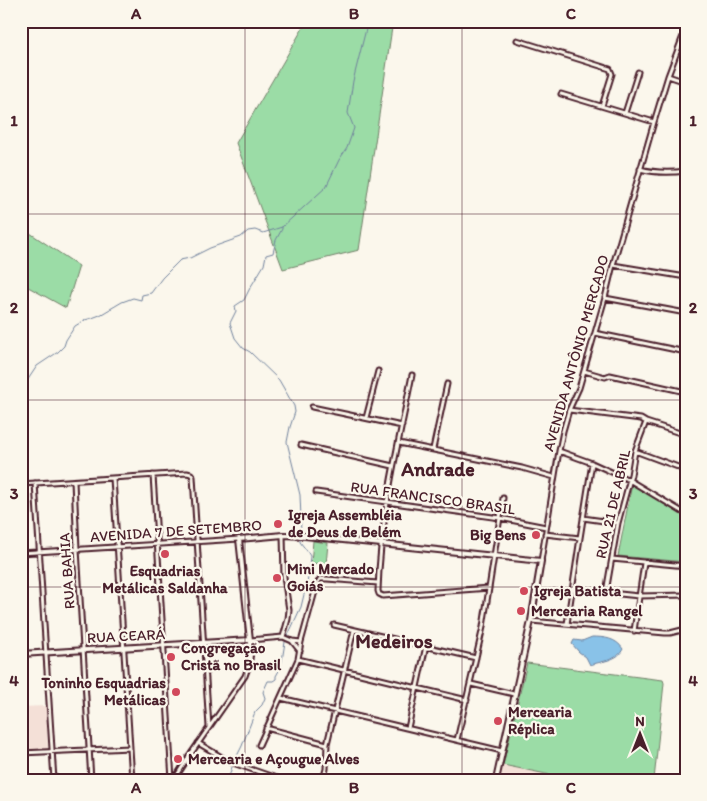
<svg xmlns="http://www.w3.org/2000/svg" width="707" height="801" font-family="Itim,sans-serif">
<rect width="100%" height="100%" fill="#fbf7ec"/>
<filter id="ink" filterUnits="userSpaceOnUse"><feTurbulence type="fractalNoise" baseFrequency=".02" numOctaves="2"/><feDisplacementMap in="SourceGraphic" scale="10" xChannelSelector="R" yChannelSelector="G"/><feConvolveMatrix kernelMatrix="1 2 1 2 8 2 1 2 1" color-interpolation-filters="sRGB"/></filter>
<g filter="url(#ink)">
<!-- built -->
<path fill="#f4e0d7" d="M46 706 48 749 21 751V707Z
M503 765 575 780H500Z"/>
<!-- green -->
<path fill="#9bdca6" stroke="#727e68" d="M307 21H393L359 250 283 269 236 143Z
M21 227 79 266 66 308 21 283Z
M632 484 686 518V562L618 556Z
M313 541 328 543 326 565 311 563Z
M527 663 663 680 664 683 654 780H575L503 765Z"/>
<!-- water -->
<path fill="#89c2e8" stroke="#70819c" d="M592 637C604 637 616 638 623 649 618 661 601 661 590 665L586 657 579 652 572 644 574 640 582 641Z"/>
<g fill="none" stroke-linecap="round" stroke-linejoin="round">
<!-- stream -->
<path stroke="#70819c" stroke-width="1" d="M21 390 37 366 58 352 64 346 66 340 75 326 85 320 92 318 100 315 122 302 133 298 141 300 142 295 151 293 162 278 180 260 190 258 210 248 241 237 248 231 255 230 263 233 282 227 326 187 339 160 347 148 354 128 348 113 353 81 368 21
M235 760 242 746 255 712 262 705 265 698 263 692 268 681H273L276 679V676L281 667 285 642 301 607 308 578 310 556 307 551 300 542 301 518 300 495 287 442 290 427 295 412 294 406 279 380 250 352 243 348 235 338 230 323 236 311 235 306 244 300 250 288 264 265 266 255 273 253 276 240 282 229V227
M228 780 232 767"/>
<defs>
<path id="minor" d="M517 40 610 69 612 74 602 106
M668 76 686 82
M561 94 654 122
M625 113 638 72
M640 169C655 173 670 173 686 171
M613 265 686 277
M605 298 686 313
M595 333 686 352
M584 371 605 377 610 375 686 392
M412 375C398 446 380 518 378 591L379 594 383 596 489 588
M684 392 686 381
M312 407 402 426
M569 410 641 419 646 422 686 435
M366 418 378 371
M399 443 522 468 554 477
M301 445 393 466
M433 449 447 384
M559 451 592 463 629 480 686 514
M635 451 678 467 686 473
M153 475 172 780
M113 478 132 780
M74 481 77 549 91 780
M35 483 54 780
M21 484 187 473 191 474 193 477 209 727
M316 492 500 518 546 527
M583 518 618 523
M545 534 580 538
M21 553 239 539
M612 559 686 566
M541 561 559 451 563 431 569 410 579 388 605 298 613 265 654 122 668 76 686 28
M572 589 639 596 686 595
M606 592 618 523 631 475 635 451 646 422
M531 621 665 633H670L686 629
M567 624 580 538 592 463
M334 625 476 658
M634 631 644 563
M283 637 288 619 289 610 284 577 283 535
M292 641 300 651
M298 659 467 700
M471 684 514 694
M281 698 502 751
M266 728 327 744
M408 728 426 646
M457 740 483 627 503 498
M198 743 225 759 233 763 282 780
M259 745 298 659 301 642 317 584 320 579H327L378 583
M21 753 130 748
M174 780 190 755 245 676C250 663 252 654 250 640L283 637 292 641 301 642
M323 780 326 769 327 744 354 630"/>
<path id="tertiary" d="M21 654 250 640 239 539 283 535 305 536 541 561 531 621 496 780"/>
</defs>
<!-- minor casing -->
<use href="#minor" stroke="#4a1f2b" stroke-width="7"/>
<!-- tertiary casing -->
<use href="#tertiary" stroke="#4a1f2b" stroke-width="8"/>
<!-- minor -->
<use href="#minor" stroke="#fbf7ec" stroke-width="3"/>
<!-- tertiary -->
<use href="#tertiary" stroke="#fbf7ec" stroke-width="4"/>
</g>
</g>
<!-- grid -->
<path fill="none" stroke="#4a1f2b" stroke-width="1" stroke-opacity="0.55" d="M245 21V780M462 21V780M21 214H686M21 400H686M21 587H686"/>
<!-- markers -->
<g fill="#d1495b" stroke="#fbf7ec" stroke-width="2">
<circle cx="278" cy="524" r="5"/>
<circle cx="536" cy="535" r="5"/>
<circle cx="165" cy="554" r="5"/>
<circle cx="277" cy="578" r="5"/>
<circle cx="524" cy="591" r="5"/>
<circle cx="521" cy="611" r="5"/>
<circle cx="171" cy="657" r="5"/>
<circle cx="176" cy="692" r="5"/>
<circle cx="498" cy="721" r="5"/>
<circle cx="178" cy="759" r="5"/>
</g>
<g text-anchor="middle" stroke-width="4.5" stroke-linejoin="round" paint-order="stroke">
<!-- street labels -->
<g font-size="15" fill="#4a1f2b" stroke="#fbf7ec">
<text transform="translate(576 353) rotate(-74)" y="5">AVENIDA ANTÔNIO MERCADO</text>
<text transform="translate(433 498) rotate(8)" y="5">RUA FRANCISCO BRASIL</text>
<text transform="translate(613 504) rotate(-77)" y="5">RUA 21 DE ABRIL</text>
<text transform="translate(176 531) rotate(-4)" y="5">AVENIDA 7 DE SETEMBRO</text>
<text transform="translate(67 571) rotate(-94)" y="5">RUA BAHIA</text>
<text transform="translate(126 636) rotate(-3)" y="5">RUA CEARÁ</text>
</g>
<!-- poi labels -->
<g font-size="15" font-weight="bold" fill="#4a1f2b" stroke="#fbf7ec" text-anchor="start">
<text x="288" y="520">Igreja Assembléia<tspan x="288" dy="17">de Deus de Belém</tspan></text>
<text x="526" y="540" text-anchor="end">Big Bens</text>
<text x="287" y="574">Mini Mercado<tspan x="287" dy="17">Goiás</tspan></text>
<text x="165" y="576" text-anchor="middle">Esquadrias<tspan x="165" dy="17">Metálicas Saldanha</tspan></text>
<text x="534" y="596">Igreja Batista</text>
<text x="531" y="616">Mercearia Rangel</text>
<text x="181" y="653">Congregação<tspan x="181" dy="17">Cristã no Brasil</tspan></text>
<text x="166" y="688" text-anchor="end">Toninho Esquadrias<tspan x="166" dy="17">Metálicas</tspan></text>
<text x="508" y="717">Mercearia<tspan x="508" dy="17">Réplica</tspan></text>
<text x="188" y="764">Mercearia e Açougue Alves</text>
</g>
<!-- district labels -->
<g font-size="20" font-weight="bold" fill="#4a1f2b" stroke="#fbf7ec">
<text x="438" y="476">Andrade</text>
<text x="394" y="648">Medeiros</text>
</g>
</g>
<!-- margin -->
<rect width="707" height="801" fill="none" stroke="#fbf7ec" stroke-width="55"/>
<!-- north arrow -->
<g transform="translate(640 734)" stroke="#fbf7ec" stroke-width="4" paint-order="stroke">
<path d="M0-4L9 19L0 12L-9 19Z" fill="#4a1f2b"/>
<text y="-8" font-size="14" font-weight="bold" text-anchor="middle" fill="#4a1f2b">N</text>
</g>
<rect x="28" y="28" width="652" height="746" fill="none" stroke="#4a1f2b" stroke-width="2"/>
<g font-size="16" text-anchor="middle" font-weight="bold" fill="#4a1f2b">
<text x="136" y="19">A</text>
<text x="354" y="19">B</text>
<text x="571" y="19">C</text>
<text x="14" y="126">1</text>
<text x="693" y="126">1</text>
<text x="14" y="313">2</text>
<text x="693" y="313">2</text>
<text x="14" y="499">3</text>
<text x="693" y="499">3</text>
<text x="14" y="686">4</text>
<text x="693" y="686">4</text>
<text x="136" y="793">A</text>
<text x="354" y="793">B</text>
<text x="571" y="793">C</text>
</g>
</svg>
